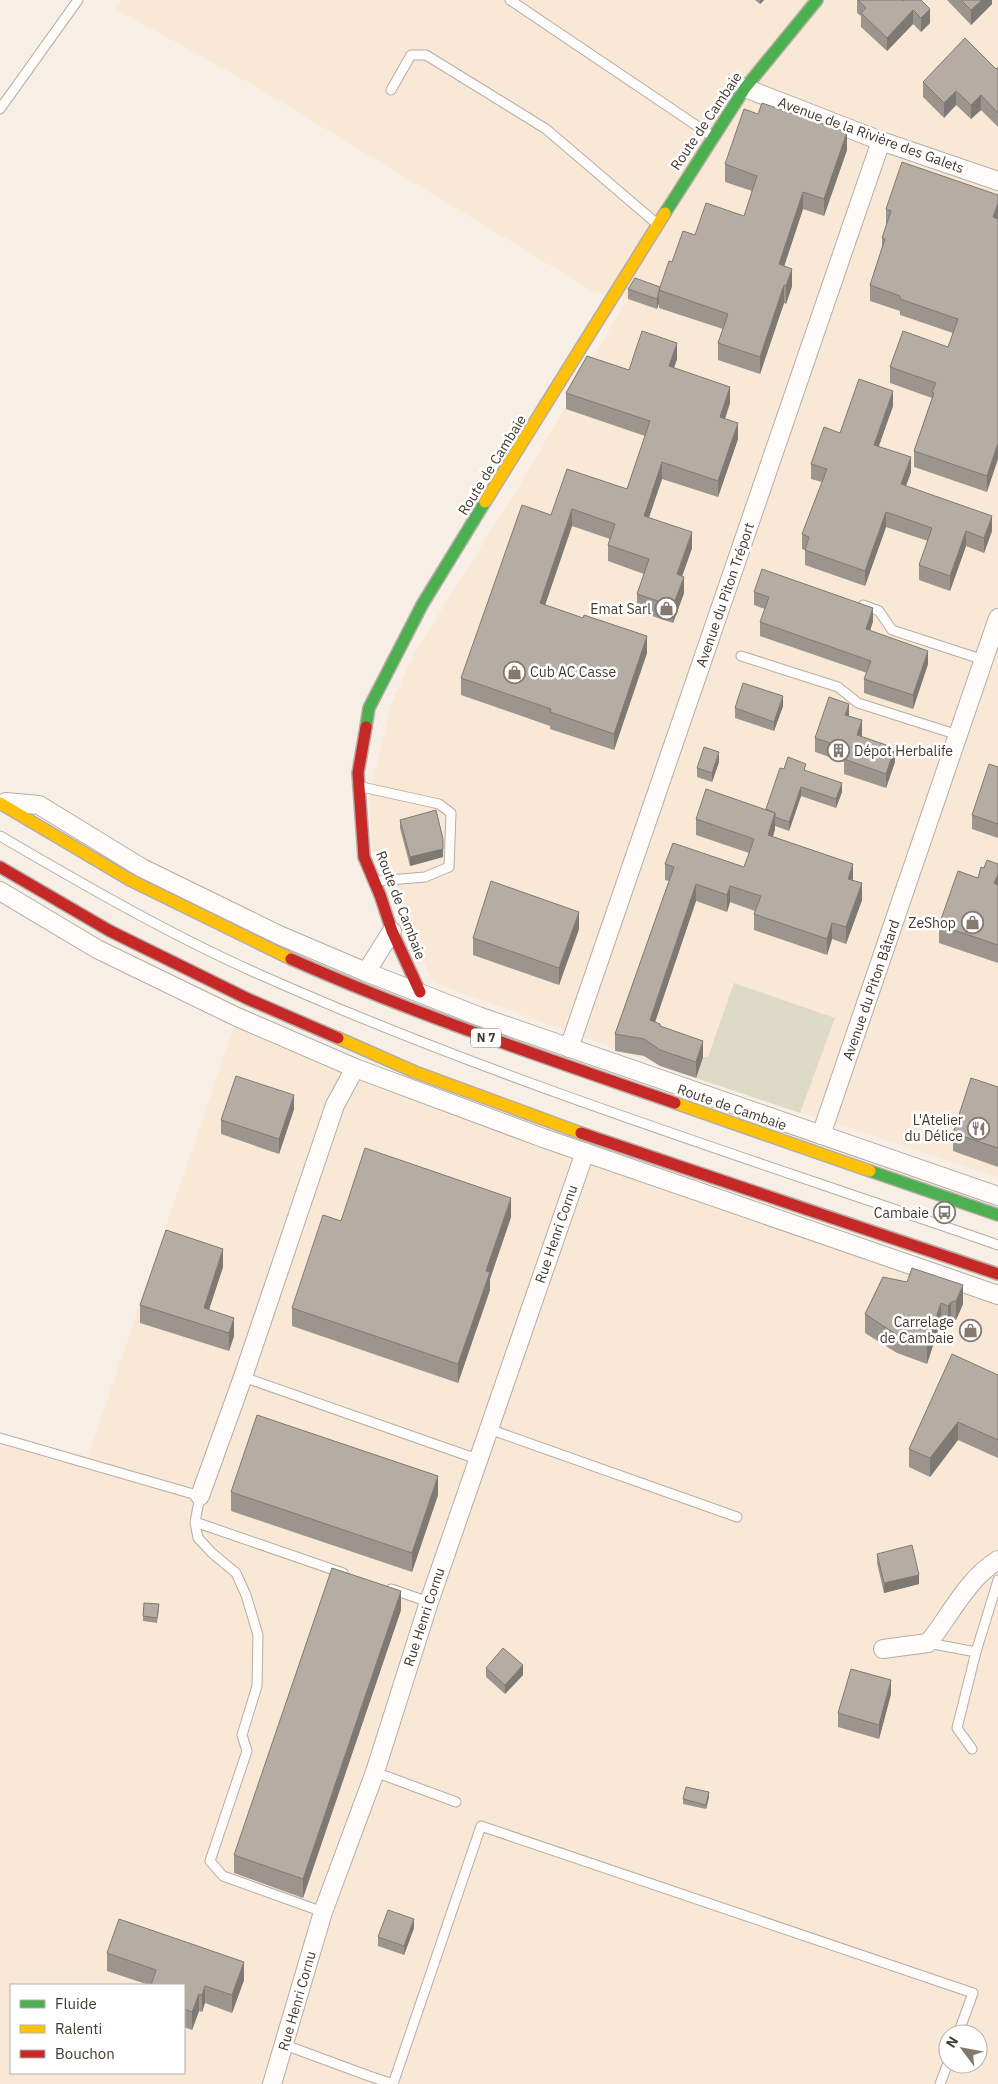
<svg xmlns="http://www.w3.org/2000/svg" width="998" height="2084" font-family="'IBM Plex Sans',sans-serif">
<rect width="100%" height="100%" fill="#f7eee5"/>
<!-- built -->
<path fill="#fae8d6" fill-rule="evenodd" d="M121 0H998V1177L696 1078 434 983 386 886 372 847 369 796 392 702 415 652 529 470 627 299 594 292 253 85 114 8Z
M237 1017 998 1294V2084H0V1438L86 1463ZM11 1985H184V2073H11ZM948 2034H978V2064H948Z"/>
<!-- green -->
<path fill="#dddbc5" d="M734 983 835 1018 800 1113 696 1078 703 1057H708Z"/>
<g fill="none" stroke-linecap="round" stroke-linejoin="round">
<defs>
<path id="lane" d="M510 0 712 136
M391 90 411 55H426L546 129 656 223
M0 109 78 0
M863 605 879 611 892 630 984 660
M741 656 838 687 858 703 958 735
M362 787 439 804 451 813 449 867 425 877 377 881
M0 836C86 886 172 936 263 976 502 1082 752 1159 998 1245
M243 1377 477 1459
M489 1429 737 1517
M0 1438 200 1496 195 1522 198 1538 212 1553 236 1573 246 1595 258 1635 257 1686 242 1735 247 1751 210 1861 223 1876 323 1912
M195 1522 343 1573
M391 1589 429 1602
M928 1643 976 1652
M972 1749 957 1728 976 1652 998 1580
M375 1772 456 1802
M285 2045 369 2076 393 2084 481 1826 973 1993 958 2034
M940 2084 948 2063"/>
<path id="street" d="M745 88 881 141 998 181
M6 802 39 805 142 868 279 935 366 972 478 1016 998 1196
M0 891 97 949 237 1017 355 1068 543 1138 998 1295
M366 972 392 931
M569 1048 881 141
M821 1135 998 618
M200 1496 243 1377 335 1105 355 1068
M883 1649 928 1643C951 1615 966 1580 998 1560
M272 2084 323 1912 375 1772 429 1602 585 1152"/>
<path id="fast" d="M665 213 745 88 817 0
M366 727 369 708 422 605 485 502
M870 1171 998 1215"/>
<path id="slow" d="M485 502 665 213
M0 803 130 880 291 959
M338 1038 415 1072 581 1133
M675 1103 870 1171"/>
<path id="jam" d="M366 727 358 773 364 857 380 895 392 931 420 992
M0 867 110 931 248 999 338 1038
M291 959C416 1015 546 1058 675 1103
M581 1133 998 1274"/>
</defs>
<!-- lane casing -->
<use href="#lane" stroke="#b5ada4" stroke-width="11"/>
<!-- street casing -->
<use href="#street" stroke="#b5ada4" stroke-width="20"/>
<!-- fast casing -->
<use href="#fast" stroke="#b5ada4" stroke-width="14"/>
<!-- slow casing -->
<use href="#slow" stroke="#b5ada4" stroke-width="14"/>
<!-- jam casing -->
<use href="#jam" stroke="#b5ada4" stroke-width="14"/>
<!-- lane -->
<use href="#lane" stroke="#fefcfb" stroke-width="9"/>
<!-- street -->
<use href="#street" stroke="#fefcfb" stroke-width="18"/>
<!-- fast -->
<use href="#fast" stroke="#4caf50" stroke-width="11"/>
<!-- slow -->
<use href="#slow" stroke="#ffc107" stroke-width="11"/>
<!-- jam -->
<use href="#jam" stroke="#c62828" stroke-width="11"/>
</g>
<!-- wall -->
<path fill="#9c958d" d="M755 0H764L760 4Z
M857 0H901L930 23 921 32 913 24 887 51 861 27V16L857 13Z
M947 0H992V4L971 25Z
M998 67V127L981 110 971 119 956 105 944 118 923 97V82L996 69Z
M847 150 824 216 803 209 784 266 792 286 786 304 784 303 760 374 718 360V343L723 329 659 308V303L657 309 628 299V289L660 287 672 262 695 235 744 216 752 191 725 182V164Z
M998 195 987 492 914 467V451L932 398 890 383V367L948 347 953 333 900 315V311L870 301V285L882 247V238L886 226V209Z
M677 359 674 368 730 403 725 419 738 439 718 497 662 479 649 517 692 548 682 576 684 593 673 623 637 611V594L644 574 608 561V545L610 539 572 526 545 605 647 653 614 750 550 729V726L461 695V678L551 515 627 489 645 436 566 409V393L629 370Z
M893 406 879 446 911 472 906 486 992 531 984 553 966 546 950 591 919 580V565L928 541 886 527 865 586 805 565V550L802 549V534L822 482 811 479V464L840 433Z
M754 592 873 621 870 631 928 664 913 709 864 693V679L867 673 760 636V622L765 609 754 605Z
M783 706 774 731 735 718V708Z
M849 716 862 735 861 736 895 762 886 788 844 774V762L815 752V738Z
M719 762 712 782 697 777V768Z
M998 767V838L972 829V815Z
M784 769 806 771 842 792 836 808 801 796 789 831 775 826V829L773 837 853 880 862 900 846 944 832 939 827 955 754 930V914L755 911 730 902 727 912 696 901 655 1022 703 1057 696 1078 660 1066 644 1056 615 1051V1034L669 881 665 880V864L744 867 749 853 696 835V819L766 809Z
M400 820 443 857 410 866 400 828Z
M998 864V963L939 943V925L978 878 984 868Z
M579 929 559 985 473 955V938Z
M998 1087V1167L953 1151V1133Z
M294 1109 279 1154 221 1134V1120Z
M511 1217 490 1279V1290L458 1383 292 1326V1308L341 1221Z
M223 1267 209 1309 234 1336 229 1351 140 1323V1305Z
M883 1277 963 1304 956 1320H951L948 1324 941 1321 927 1364 897 1353 865 1333V1314Z
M998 1375V1458L958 1440 930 1477 909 1467V1449Z
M231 1492 438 1495 412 1572 231 1511Z
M877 1554 919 1584 884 1593 877 1563Z
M159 1609 157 1623 143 1621V1616Z
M401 1610 303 1898 234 1873V1855Z
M486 1668 523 1675 505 1694 486 1677Z
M891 1694 879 1739 838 1727V1713Z
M709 1797 706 1809 683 1804V1799Z
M414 1928 404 1955 378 1946V1937Z
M107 1953 244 1980 232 2013 205 2003 202 2012 199 2011 192 2030 184 2027V1985H149L107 1971Z"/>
<!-- shaded-wall -->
<path fill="#7f7973" d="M760 0H764L760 4Z
M982 0H992V4L971 25V10Z
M930 9V23L921 32V18Z
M913 10V24L887 51V38Z
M956 91V105L944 118V103Z
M981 95V110L971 119V105Z
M847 132V150L824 216V199Z
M803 192V209L779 282V264Z
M998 203V219L993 217Z
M792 269V286L786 304V286Z
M784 285V303L760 374V357Z
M659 294V303L657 309V299Z
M677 343V359L669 382V366Z
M730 387V403L720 433V417Z
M893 391V406L874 459V445Z
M738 423V439L718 497V481Z
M998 443V459L987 492V476Z
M911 457V472L901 499V484Z
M662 462V479L644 532V516Z
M572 509V526L540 620V603Z
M886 512V527L865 586V571Z
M992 516V531L984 553V538Z
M966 531V546L950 591V576Z
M692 532V548L677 591V574Z
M684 577V593L673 623V606Z
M873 608V621L866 643V629Z
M647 636V653L614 750V734Z
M928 651V664L913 709V695Z
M783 696V706L774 731V722Z
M849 704V718L845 715Z
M862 720V735L857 749V735Z
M895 748V762L886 788V774Z
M719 752V762L712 782V773Z
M842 783V792L836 808V799Z
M801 787V796L789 831V822Z
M775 813V829L768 851V835Z
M443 839V857L410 866V857Z
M853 864V880L848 879Z
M998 874V891L994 883Z
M862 883V900L846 944V927Z
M696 884V901L650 1037V1020Z
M730 886V902L727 912V895Z
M579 912V929L559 985V968Z
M832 923V939L827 955V939Z
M703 1041V1057L696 1078V1062Z
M294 1095V1109L279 1154V1139Z
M511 1198V1217L490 1279V1290L458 1383V1364L486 1271Z
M223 1249V1267L204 1325V1308Z
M963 1285V1304L956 1320V1301Z
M951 1302V1320L948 1324V1306Z
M941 1303V1321L927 1364V1345Z
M234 1318V1336L229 1351V1333Z
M958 1422V1440L930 1477V1458Z
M438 1476V1495L412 1572V1553Z
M919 1575V1584L884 1593V1583Z
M401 1591V1610L303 1898V1879Z
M523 1665V1675L505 1694V1685Z
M891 1680V1694L879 1739V1725Z
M709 1792V1797L706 1809V1805Z
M414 1919V1928L404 1955V1946Z
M244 1962V1980L232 2013V1995Z
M205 1986V2003L202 2012V1995Z
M199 1994V2011L192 2030V2012Z"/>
<!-- building -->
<path fill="#b5ada4" stroke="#7f7973" d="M858 0H901L903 1 904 0H921L930 9 921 18 913 10 887 38 861 13 866 8Z
M961 0H982L971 10Z
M965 38 996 69 998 67V113L981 95 971 105 956 91 944 103 923 82Z
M762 103 847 132 824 199 803 192 779 264 792 269 786 286 784 285 760 357 718 343 728 314 659 290 669 261 672 262 683 231 695 235 706 203 744 216 757 176 725 164 744 109 758 114Z
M902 162 998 195V203L993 217 998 219V443L987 476 914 451 934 393 932 392 936 383 890 367 903 331 948 347 958 319 900 299V296L870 285 885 239 882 238 891 211 886 209Z
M635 278 660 287 657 299 628 289Z
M642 331 677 343 669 366 730 387 720 417 738 423 718 481 662 462 644 516 692 532 677 574 684 577 673 606 637 594 649 559 608 545 615 524 572 509 540 603 583 618 584 615 647 636 614 734 550 712 551 709 461 678 522 505 551 515 567 469 627 489 650 421 566 393 587 356 629 370Z
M859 379 893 391 874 445 911 457 901 484 992 516 984 538 966 531 950 576 919 565 932 528 886 512 865 571 805 550 809 537 802 534 827 469 811 464 824 427 840 433Z
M762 569 873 608 866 629 928 651 913 695 864 679 871 661 760 622 769 597 754 592Z
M743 683 783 696 774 722 735 708Z
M829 697 849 704 845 715 862 720 857 735 895 748 886 774 844 759 848 749 815 738Z
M704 747 719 752 712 773 697 768Z
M788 757 806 764 804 770 842 783 836 799 801 787 789 822 775 817V813L766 809 780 768 784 769Z
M989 764 998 767V824L972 815Z
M706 789 775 813 768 835 853 864 848 879 862 883 846 927 832 923 827 939 754 914 761 896 730 886 727 895 696 884 650 1020 660 1024V1026L703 1041 696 1062 660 1050 644 1039 615 1034 674 867 665 864 673 843 744 867 754 839 696 819Z
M436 810 443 839V849L410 857 400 820Z
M987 860 998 864V874L994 883 998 885V945L939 925 958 871 978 878 981 867 984 868Z
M491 881 579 912 559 968 473 938Z
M236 1076 294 1095 279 1139 221 1120Z
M971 1078 998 1087V1148L953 1133Z
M365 1148 511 1198 486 1271 490 1272 458 1364 292 1308 323 1215 341 1221Z
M166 1230 223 1249 204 1308 234 1318 229 1333 140 1305Z
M912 1268 963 1285 956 1301 951 1302 948 1306 941 1303 927 1345 897 1335 865 1314 883 1277 907 1282Z
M952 1354 998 1375V1440L958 1422 930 1458 909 1449Z
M257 1415 438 1476 412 1553 231 1492Z
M912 1545 919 1575 884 1583 877 1554Z
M332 1568 401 1591 303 1879 234 1855Z
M144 1603 159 1604 157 1618 143 1616Z
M503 1648 523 1665 505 1685 486 1668Z
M851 1669 891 1680 879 1725 838 1713Z
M686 1787 709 1792 706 1805 683 1799Z
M388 1910 414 1919 404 1946 378 1937Z
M119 1919 244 1962 232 1995 205 1986 202 1995 199 1994 192 2012 184 2009V1985H151L156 1970 107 1953Z"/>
<!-- icons -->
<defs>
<symbol id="shop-ring" viewBox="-11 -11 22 22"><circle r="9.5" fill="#fff" stroke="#83796f" stroke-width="1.5"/><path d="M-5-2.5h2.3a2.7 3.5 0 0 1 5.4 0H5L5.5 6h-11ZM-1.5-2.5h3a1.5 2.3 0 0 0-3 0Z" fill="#83796f"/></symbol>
<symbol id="building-ring" viewBox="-11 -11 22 22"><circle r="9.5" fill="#fff" stroke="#83796f" stroke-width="1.5"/><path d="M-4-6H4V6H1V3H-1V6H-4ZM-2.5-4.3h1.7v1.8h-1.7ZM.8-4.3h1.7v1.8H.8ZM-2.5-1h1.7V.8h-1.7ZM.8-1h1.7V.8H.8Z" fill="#83796f"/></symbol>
<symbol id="restaurant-ring" viewBox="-11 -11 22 22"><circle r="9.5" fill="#fff" stroke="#83796f" stroke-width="1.5"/><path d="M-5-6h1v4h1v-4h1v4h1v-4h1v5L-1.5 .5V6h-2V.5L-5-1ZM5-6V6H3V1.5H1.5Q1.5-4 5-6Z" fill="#83796f"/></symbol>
<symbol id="bus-ring" viewBox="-11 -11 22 22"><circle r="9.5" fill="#fff" stroke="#83796f" stroke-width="1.5"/><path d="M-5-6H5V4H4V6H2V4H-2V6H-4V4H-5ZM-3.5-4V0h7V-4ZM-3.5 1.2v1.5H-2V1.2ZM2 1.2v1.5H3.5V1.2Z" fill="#83796f"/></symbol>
</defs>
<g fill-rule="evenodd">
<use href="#shop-ring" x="654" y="596" width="25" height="25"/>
<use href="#shop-ring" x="502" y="660" width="25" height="25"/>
<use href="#building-ring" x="826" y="738" width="25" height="25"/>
<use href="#shop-ring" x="960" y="910" width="25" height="25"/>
<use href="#restaurant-ring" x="966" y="1116" width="25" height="25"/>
<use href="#bus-ring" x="932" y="1200" width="25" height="25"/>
<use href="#shop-ring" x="958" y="1318" width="25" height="25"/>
</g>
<g text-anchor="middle" stroke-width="5" stroke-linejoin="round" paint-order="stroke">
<!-- shield labels -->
<rect fill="#fff" stroke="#7c756d" stroke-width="1" x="471" y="1028.5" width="30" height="19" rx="4"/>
<g font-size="12" font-weight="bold" fill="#443a2f">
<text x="486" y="1042">N 7</text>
</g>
<!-- street labels -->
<g font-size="14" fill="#443a2f" stroke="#fff">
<text transform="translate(706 121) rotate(-56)" y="5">Route de Cambaie</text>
<text transform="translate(871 135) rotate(20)" y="5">Avenue de la Rivière des Galets</text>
<text transform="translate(492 465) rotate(-58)" y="5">Route de Cambaie</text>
<text transform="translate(725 595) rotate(-71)" y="5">Avenue du Piton Tréport</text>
<text transform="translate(401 905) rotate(69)" y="5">Route de Cambaie</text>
<text transform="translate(871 990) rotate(-71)" y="5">Avenue du Piton Bâtard</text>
<text transform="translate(732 1107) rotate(19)" y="5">Route de Cambaie</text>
<text transform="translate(556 1234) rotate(-71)" y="5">Rue Henri Cornu</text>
<text transform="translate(424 1617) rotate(-72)" y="5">Rue Henri Cornu</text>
<text transform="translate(297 2001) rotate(-74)" y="5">Rue Henri Cornu</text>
</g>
<!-- poi labels -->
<g font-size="14" fill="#443a2f" stroke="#fff" text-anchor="end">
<text x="651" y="614">Emat Sarl</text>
<text x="530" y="677" text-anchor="start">Cub AC Casse</text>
<text x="854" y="756" text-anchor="start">Dépot Herbalife</text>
<text x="956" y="928">ZeShop</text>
<text x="963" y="1125">L'Atelier<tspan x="963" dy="16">du Délice</tspan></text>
<text x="929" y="1218">Cambaie</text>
<text x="954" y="1327">Carrelage<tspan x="954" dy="16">de Cambaie</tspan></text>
</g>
</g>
<!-- legend -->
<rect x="10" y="1984" width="175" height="90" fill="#ffffff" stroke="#b4b0ac"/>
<rect x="20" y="2000" width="25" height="8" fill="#4caf50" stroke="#b4b0ac"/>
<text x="55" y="2009" font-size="15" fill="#443a2f">Fluide</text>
<rect x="20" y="2025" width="25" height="8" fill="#ffc107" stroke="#b4b0ac"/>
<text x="55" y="2034" font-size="15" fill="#443a2f">Ralenti</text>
<rect x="20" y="2050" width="25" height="8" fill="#c62828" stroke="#b4b0ac"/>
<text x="55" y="2059" font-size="15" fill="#443a2f">Bouchon</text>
<!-- north arrow -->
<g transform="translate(963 2049) rotate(302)"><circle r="24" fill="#ffffff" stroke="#b4b0ac"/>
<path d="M0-4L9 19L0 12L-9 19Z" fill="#83796f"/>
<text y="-8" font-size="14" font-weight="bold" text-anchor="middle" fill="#443a2f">N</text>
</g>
</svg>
